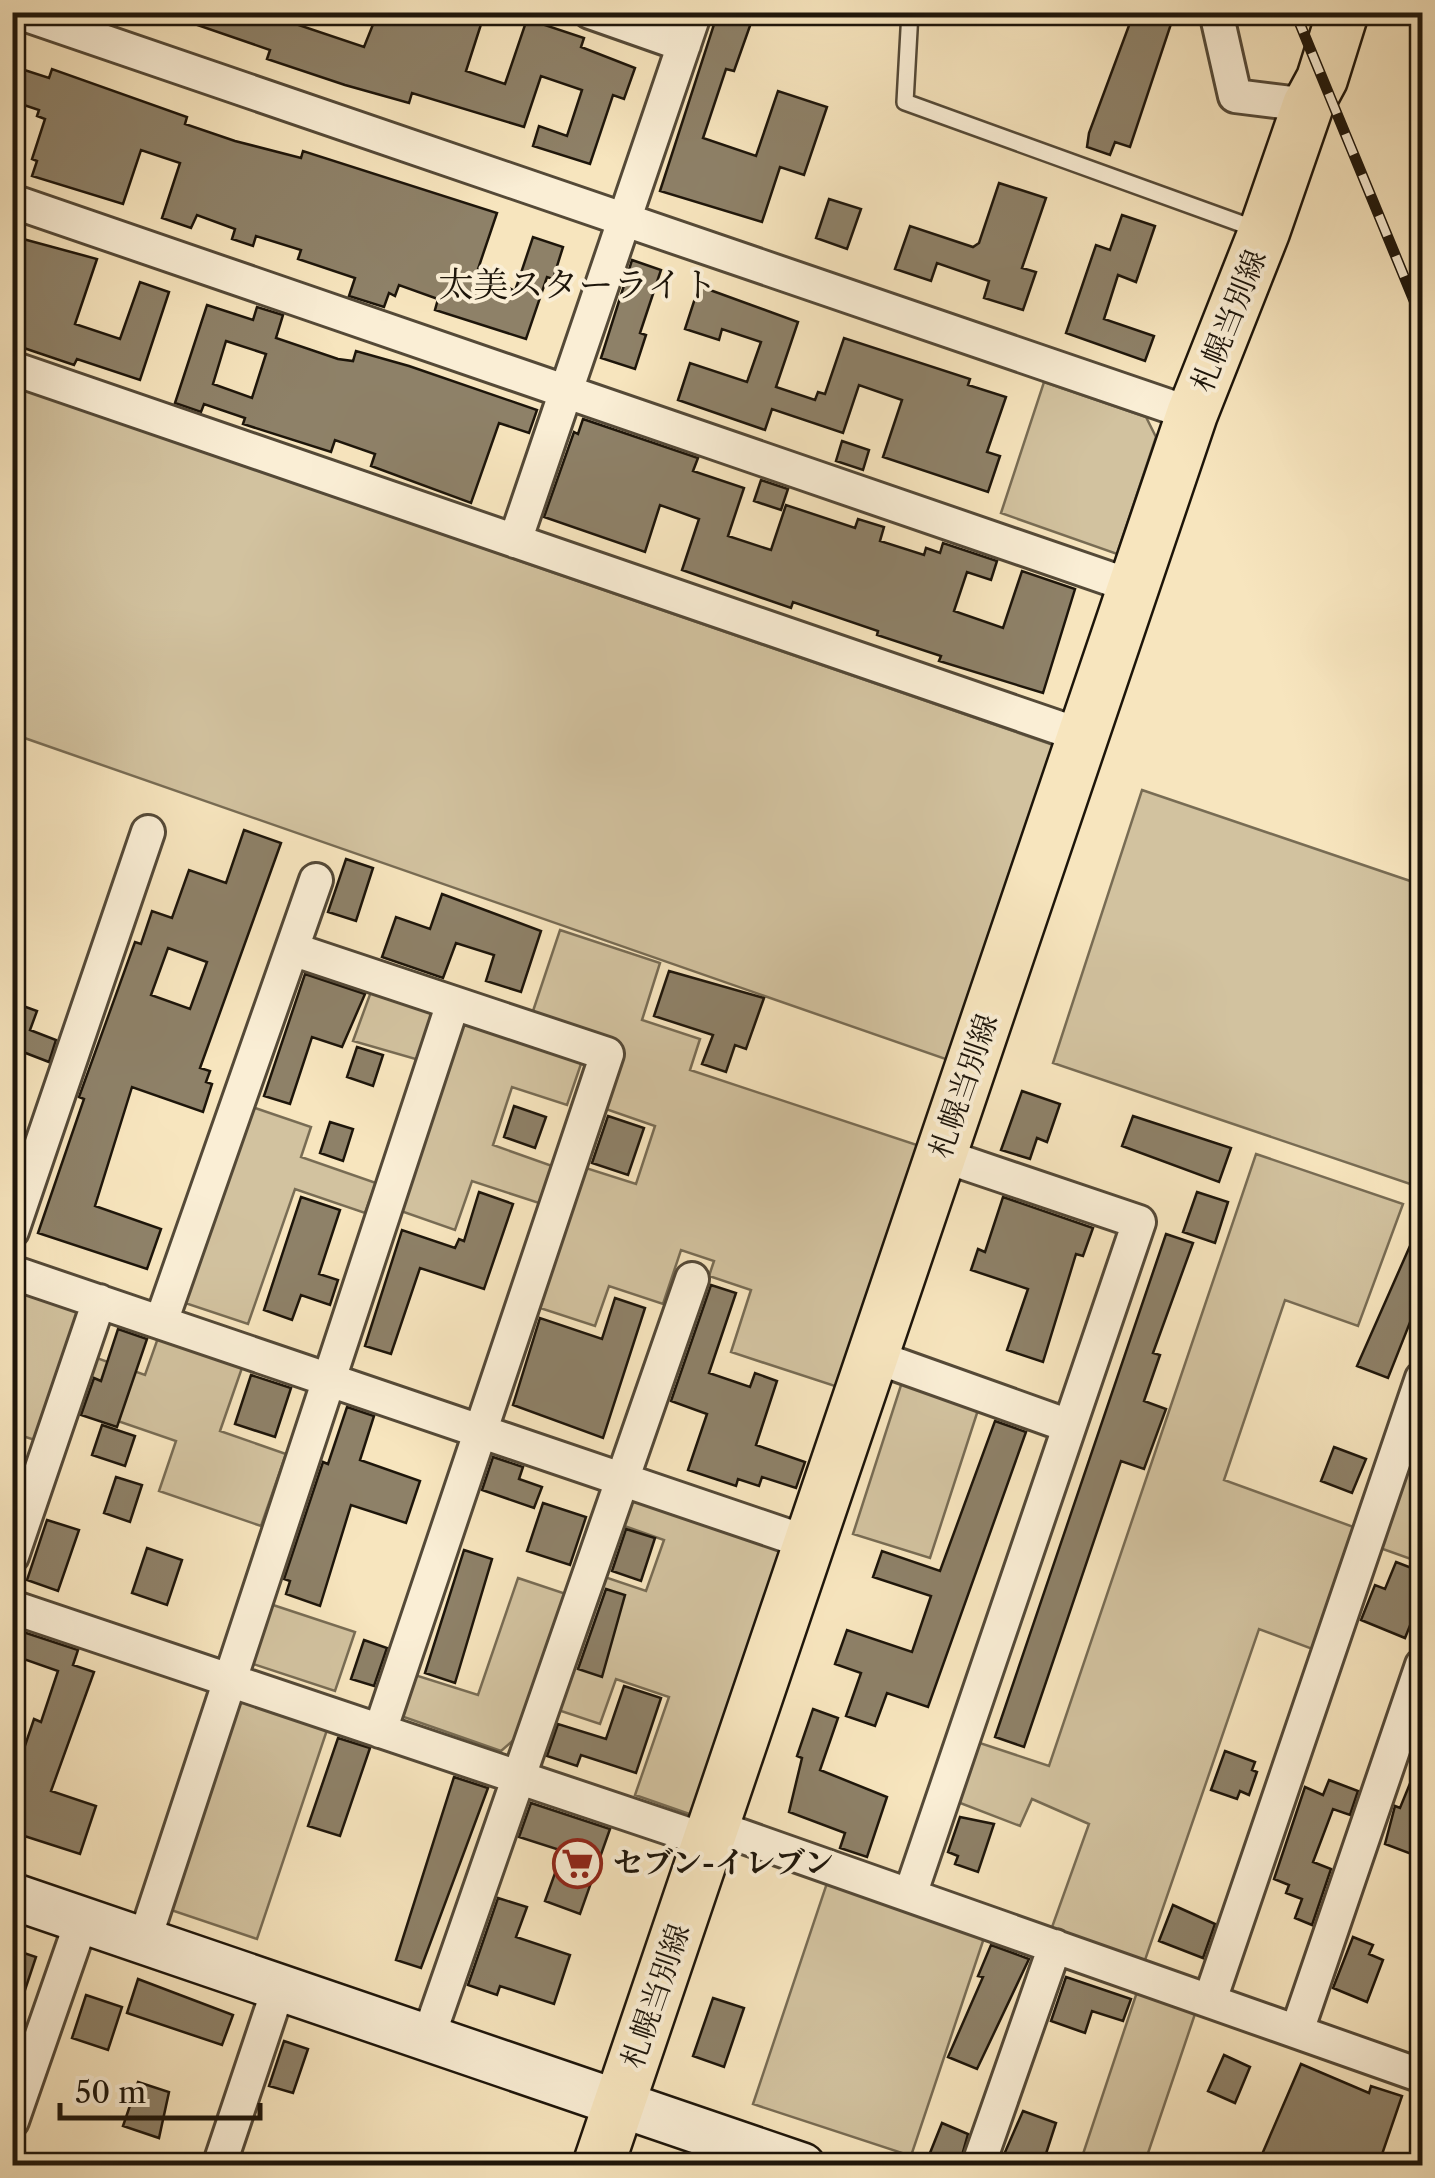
<svg xmlns="http://www.w3.org/2000/svg" width="1435" height="2178" font-family="'Libre Caslon Text','Noto Serif JP',serif">
<rect width="100%" height="100%" fill="#f7e5be"/>
<filter id="stains"><feTurbulence type="fractalNoise" baseFrequency=".002" numOctaves="4"/><feColorMatrix values="0 0 0 0 .2 0 0 0 0 .09 0 0 0 0 .02 0 0 0 .5 -.17"/></filter>
<radialGradient id="worn" r=".72"><stop offset=".6" stop-color="#630" stop-opacity="0"/><stop offset="1" stop-color="#630" stop-opacity=".3"/></radialGradient>
<!-- green -->
<path fill="#d2c29f" stroke="#786c54" stroke-width="2.5" d="M1044 382 1146 417 1156 437 1117 554 1001 513Z
M13 386 1065 749 954 1062 13 734Z
M1142 790 1422 885V1188L1053 1063Z
M560 930 660 963 642 1020 700 1039 690 1070 926 1148 847 1390 731 1352 751 1290 709 1276 714 1261 681 1250 663 1304 609 1286 595 1326 540 1308 586 1168 636 1184 655 1126 600 1107 620 1043 532 1014Z
M372 989 436 1013 419 1060 353 1041Z
M463 1021 582 1061 567 1105 512 1087 493 1145 555 1167 542 1204 472 1181 455 1230 398 1210Z
M252 1107 311 1127 301 1157 376 1183 365 1213 295 1189 248 1324 185 1303Z
M1256 1154 1403 1204 1358 1326 1285 1300 1224 1480 1359 1529 1315 1650 1259 1629 1144 1963 1051 1930 1089 1824 1032 1799 1020 1826 955 1801 977 1742 1049 1766Z
M13 1285 82 1307 38 1441 13 1433Z
M159 1335 243 1365 220 1431 286 1454 261 1526 159 1491 176 1441 77 1407 94 1357 145 1375Z
M902 1382 979 1407 930 1558 853 1534Z
M1415 1447 1422 1449V1563L1380 1548Z
M628 1490 792 1547 698 1817 635 1795 669 1697 616 1679 600 1724 552 1708 599 1575 646 1591 664 1540 616 1523Z
M518 1578 569 1595 517 1737 501 1751 401 1716 415 1675 478 1695Z
M264 1602 355 1632 335 1691 244 1661Z
M236 1696 328 1727 257 1939 165 1908Z
M827 1883 985 1935 911 2156 753 2104Z
M1138 1989 1197 2008 1144 2165 1079 2166Z"/>
<!-- building -->
<path fill="#8e8168" stroke="#1d150a" stroke-width="2.5" fill-rule="evenodd" d="M172 12H260L364 47 378 12H485L466 71 505 84 527 19 584 38 581 47 635 68 624 99 613 95 590 164 533 146 539 126 567 136 582 90 541 76 524 127 412 93 409 103 345 85 267 59 270 50 171 16Z
M718 12 751 23 734 71 726 69 703 138 756 156 778 91 827 107 804 175 780 167 762 222 660 191Z
M1134 12H1175L1130 147 1115 142 1110 155 1087 147 1089 133Z
M12 66 49 78 52 69 187 117 185 124 235 141 301 158 303 151 497 213 477 272 515 291 533 237 563 247 553 279 547 277 526 339 435 310 438 299 399 285 395 296 389 293 384 307 349 296 355 278 298 259 301 250 256 236 253 246 232 239 235 229 197 215 191 228 162 218 180 163 141 150 123 204 32 176 37 161 32 159 45 119 37 116 39 110 12 101Z
M999 183 1046 198 1022 268 1036 272 1023 310 984 298 989 281 937 263 931 281 895 269 910 226 973 247 979 243Z
M829 199 861 209 847 249 816 238Z
M1122 215 1155 226 1136 282 1118 275 1104 319 1154 336 1145 361 1066 333 1096 245 1110 250Z
M12 236 97 259 75 324 120 339 140 282 169 292 140 380 77 359 74 365 12 344Z
M632 260 661 270 640 333 646 335 635 369 601 358Z
M699 286 798 322 776 387 815 400 818 392 825 394 844 338 970 379 968 385 1006 397 987 452 1000 456 988 492 883 457 902 400 859 385 843 433 772 409 765 430 678 400 690 363 747 382 761 342 722 329 719 340 685 329Z
M207 305 253 320 257 307 283 315 276 338 338 359 353 361 356 351 409 366 537 410 529 433 499 423 471 503 371 466 375 454 335 440 331 452 243 424 245 418 204 404 201 412 175 403ZM226 341 266 354 252 398 213 384Z
M583 419 698 458 693 471 744 488 728 536 771 550 786 505 855 528 858 519 884 527 880 541 924 555 926 548 940 553 943 543 997 561 991 580 967 572 954 611 1003 628 1022 571 1075 589 1043 693 939 661 941 656 877 635 878 631 793 602 791 608 682 570 699 519 660 505 645 552 544 517 574 432 578 434Z
M842 441 869 450 863 470 836 461Z
M761 480 788 489 781 510 754 501Z
M244 830 281 843 200 1068 210 1071 206 1082 212 1084 203 1112 132 1087 95 1206 161 1229 147 1269 38 1233 84 1099 79 1097 135 942 141 944 152 911 172 918 189 870 226 883ZM168 948 207 962 190 1009 151 995Z
M346 859 373 868 356 921 328 912Z
M442 894 541 931 521 992 486 981 494 955 456 943 443 978 382 957 396 917 430 929Z
M669 971 764 998 746 1049 735 1045 726 1072 702 1064 713 1035 654 1016Z
M305 974 365 994 342 1047 312 1037 290 1104 264 1096Z
M12 1002 37 1011 30 1030 56 1040 49 1062 23 1052 16 1072Z
M357 1047 383 1055 373 1086 347 1077Z
M1022 1091 1060 1104 1047 1142 1037 1138 1030 1159 1001 1150Z
M514 1106 546 1117 535 1148 504 1137Z
M608 1116 644 1128 628 1175 592 1163Z
M1133 1116 1231 1148 1219 1182 1122 1146Z
M330 1122 353 1129 343 1161 320 1153Z
M479 1192 513 1204 484 1289 420 1268 391 1354 365 1346 402 1230 455 1248 459 1239 464 1241Z
M1197 1192 1228 1202 1215 1243 1183 1232Z
M301 1197 340 1210 319 1274 338 1280 330 1305 301 1295 292 1320 264 1310Z
M1003 1197 1093 1228 1083 1256 1076 1254 1043 1362 1007 1350 1028 1289 971 1270 978 1249 985 1252Z
M1421 1221 1422 1292 1388 1378 1357 1366Z
M1166 1234 1193 1243 1153 1353 1160 1355 1144 1401 1166 1409 1144 1469 1121 1461 1024 1747 995 1737Z
M711 1285 736 1293 709 1373 750 1387 755 1373 777 1381 756 1445 805 1462 796 1488 762 1477 759 1486 738 1479 736 1486 688 1470 707 1414 671 1401Z
M615 1298 645 1308 603 1438 513 1405 540 1318 602 1339Z
M118 1329 147 1339 117 1427 81 1415 94 1378 101 1381Z
M251 1375 291 1388 275 1437 235 1424Z
M347 1407 374 1416 360 1460 420 1481 406 1523 351 1505 320 1606 286 1594 290 1581 284 1579 323 1462 328 1464Z
M995 1421 1026 1432 928 1707 887 1693 875 1726 846 1716 861 1673 835 1664 847 1630 912 1652 931 1596 873 1577 882 1551 940 1571Z
M102 1425 135 1436 125 1466 92 1455Z
M1334 1447 1366 1459 1352 1493 1321 1481Z
M493 1457 523 1467 519 1479 542 1487 534 1508 482 1490Z
M116 1477 142 1485 130 1522 104 1513Z
M543 1503 586 1517 570 1565 527 1551Z
M47 1520 79 1530 58 1591 27 1580Z
M626 1529 655 1538 641 1581 612 1571Z
M147 1548 182 1560 167 1605 132 1593Z
M464 1550 492 1559 455 1683 425 1673Z
M1396 1562 1422 1572 1412 1600 1419 1603 1405 1638 1361 1620 1375 1585 1385 1589Z
M606 1589 625 1595 602 1677 578 1669Z
M14 1629 78 1650 73 1665 94 1672 51 1791 96 1806 80 1854 12 1832V1784L34 1719 41 1722 58 1671 12 1655Z
M364 1640 387 1648 374 1686 351 1679Z
M624 1686 661 1698 636 1773 581 1755 577 1766 547 1756 558 1724 606 1739Z
M813 1709 838 1718 820 1770 887 1797 867 1857 840 1848 845 1833 789 1812 802 1758 797 1756Z
M338 1738 370 1748 340 1836 308 1826Z
M1225 1751 1255 1762 1252 1770 1257 1772 1249 1795 1240 1791 1237 1799 1211 1790Z
M1422 1754V1858L1385 1844 1395 1806 1400 1808Z
M454 1777 488 1788 421 1968 396 1960Z
M1329 1780 1358 1791 1350 1815 1333 1809 1313 1862 1331 1869 1312 1925 1295 1918 1302 1899 1286 1893 1289 1885 1274 1879 1305 1787 1323 1795Z
M531 1803 610 1829 580 1914 545 1901 563 1851 519 1837Z
M960 1817 994 1824 978 1872 955 1864 958 1856 948 1852Z
M498 1898 527 1907 516 1937 570 1955 554 2004 500 1986 497 1995 468 1985Z
M1173 1905 1215 1924 1203 1958 1159 1941Z
M1353 1937 1373 1945 1369 1954 1383 1960 1367 2002 1333 1988Z
M991 1945 1029 1959 977 2069 948 2057 983 1977 978 1976Z
M12 1949 36 1957 17 2014H12Z
M1066 1977 1131 1999 1123 2021 1092 2011 1085 2033 1051 2021Z
M138 1979 233 2015 222 2045 127 2013Z
M86 1995 122 2007 108 2050 72 2038Z
M713 1998 744 2008 724 2067 693 2056Z
M284 2041 308 2049 293 2093 269 2086Z
M1224 2055 1250 2067 1235 2103 1208 2091Z
M1301 2064 1369 2093 1371 2086 1402 2096 1378 2166H1257Z
M138 2082 169 2092 159 2138 123 2126Z
M1023 2111 1056 2123 1042 2166H999Z
M942 2123 968 2134 959 2166 928 2158Z"/>
<g fill="none" stroke-linecap="round" stroke-linejoin="round">
<defs>
<path id="lane" d="M910 12 905 102 1256 229"/>
<path id="street" d="M18 12 1192 414
M590 12 684 45
M1216 12 1235 96 1308 105
M12 201 1134 587
M12 368 1083 736
M515 541 695 12
M292 949 607 1054 380 1731
M12 1231 148 832
M12 1272 809 1543
M161 1322 316 880
M873 1356 1069 1426
M12 1556 99 1301
M12 1607 708 1841
M713 1826 1422 2076
M910 1895 1139 1222 941 1155
M144 1941 453 1003
M1210 2000 1422 1378
M1297 2031 1422 1665
M428 2038 692 1279
M12 2121 82 1920
M219 2166 279 1987
M978 2166 1055 1946"/>
<path id="secondary" d="M12 1896 802 2166"/>
<path id="primary" d="M598 2166 1192 414 1264 232 1308 105 1322 79 1343 12"/>
</defs>
<!-- lane casing -->
<use href="#lane" stroke="#544937" stroke-width="20"/>
<!-- street casing -->
<use href="#street" stroke="#544937" stroke-width="38"/>
<!-- secondary casing -->
<use href="#secondary" stroke="#1d150a" stroke-width="50"/>
<!-- primary casing -->
<use href="#primary" stroke="#1d150a" stroke-width="55"/>
<!-- lane -->
<use href="#lane" stroke="#faeed5" stroke-width="15"/>
<!-- street -->
<use href="#street" stroke="#faeed5" stroke-width="32"/>
<!-- secondary -->
<use href="#secondary" stroke="#faeed5" stroke-width="45"/>
<!-- primary -->
<use href="#primary" stroke="#f7e5be" stroke-width="50"/>
<defs>
<path id="rail" d="M1295 12 1422 320"/>
</defs>
<!-- rail casing -->
<use href="#rail" stroke="#1d150a" stroke-width="11"/>
<!-- rail -->
<use href="#rail" stroke="#faeed5" stroke-width="8" stroke-dasharray="22" stroke-linecap="butt"/>
</g>
<!-- icons -->
<defs>
<symbol id="supermarket-ring" viewBox="-11 -11 22 22"><circle r="9.5" fill="#faeed5" stroke="#8f2418" stroke-width="1.5"/><path d="M-6-5.5h2.5l.6 2H6L4.5 2H-2.5L-4.4-4H-6ZM-1.5 3.2a1.3 1.3 0 1 0 .1 0ZM3 3.2a1.3 1.3 0 1 0 .1 0Z" fill="#8f2418"/></symbol>
</defs>
<g fill-rule="evenodd">
<use href="#supermarket-ring" x="550" y="1836" width="55" height="55"/>
</g>
<g text-anchor="middle" stroke-width="8" stroke-linejoin="round" paint-order="stroke">
<!-- street labels -->
<g font-size="30" fill="#1d150a" stroke="#faeed5">
<text transform="translate(1229 321) rotate(-68)" y="10">札幌当別線</text>
<text transform="translate(964 1086) rotate(-71)" y="10">札幌当別線</text>
<text transform="translate(656 1996) rotate(-71)" y="10">札幌当別線</text>
</g>
<!-- poi labels -->
<g font-size="30" font-weight="bold" fill="#1d150a" stroke="#faeed5" text-anchor="start">
<text x="613" y="1873">セブン-イレブン</text>
</g>
<!-- quarter labels -->
<g font-size="35" fill="#1d150a" stroke="#faeed5">
<text x="578" y="297">太美スターライト</text>
</g>
</g>
<!-- margin -->
<rect width="1435" height="2178" fill="none" stroke="#f7e5be" stroke-width="50"/>
<rect x="15" y="15" width="1405" height="2148" fill="none" stroke="#1d150a" stroke-width="5"/>
<rect x="25" y="25" width="1385" height="2128" fill="none" stroke="#1d150a" stroke-width="2.5"/>
<!-- scale -->
<path d="M60 2103v15h200v-15" fill="none" stroke="#1d150a" stroke-width="5"/>
<text x="75" y="2103" font-size="30" fill="#1d150a" stroke="#faeed5" stroke-width="8" paint-order="stroke">50 m</text>
<rect width="100%" height="100%" filter="url(#stains)"/>
<rect width="100%" height="100%" fill="url(#worn)"/>
</svg>
